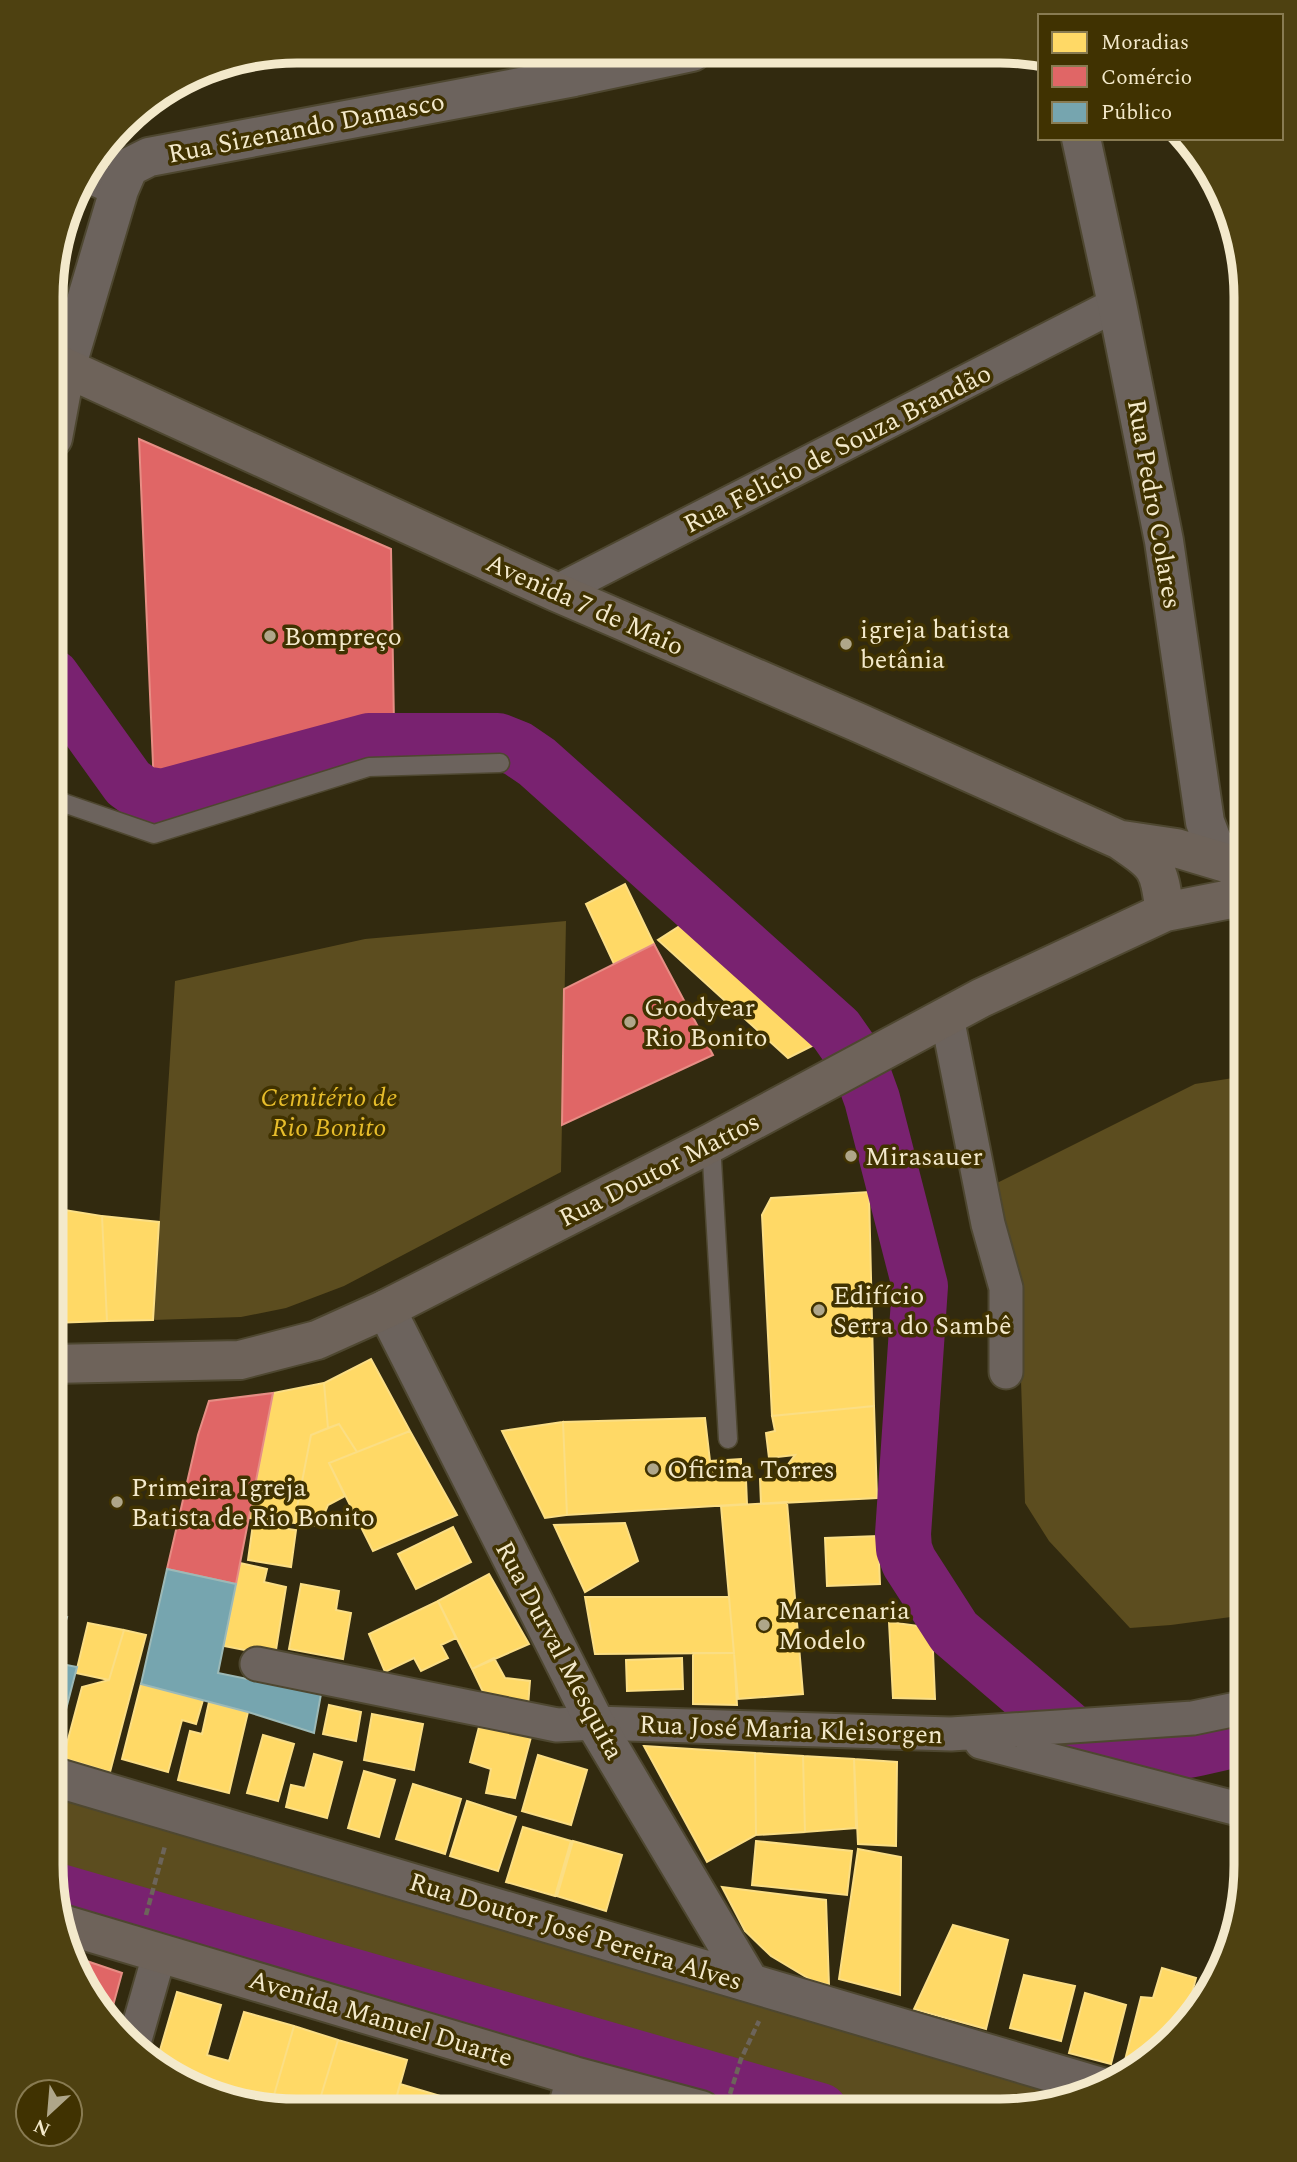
<svg xmlns="http://www.w3.org/2000/svg" width="1297" height="2162" font-family="Spectral,serif">
<rect width="100%" height="100%" fill="#322a0f"/>
<!-- green -->
<path fill="#5c4d1f" d="M566 921 561 1172 344 1286 286 1308 241 1317 153 1320 175 981 365 939Z
M1246 1076V1615L1171 1625 1130 1628 1049 1541 1025 1503 1018 1288 993 1185 1195 1084Z
M51 1796 1084 2095 1000 2111H820L56 1891 51 1865Z"/>
<!-- homes -->
<path fill="#ffd966" stroke="#fbde84" stroke-width="2" d="M625 884 654 944 614 964 586 904Z
M689 920 824 1040 788 1058 658 940Z
M869 1192 874 1406 772 1416 762 1215 771 1198Z
M52 1208 102 1216 107 1321 52 1323Z
M102 1216 159 1222 153 1320 107 1321Z
M371 1359 410 1431 357 1452 339 1424 328 1428 324 1383Z
M324 1383 328 1428 311 1435 294 1523 249 1518 273 1393Z
M874 1406 877 1498 761 1504 760 1479 780 1475 795 1455 769 1458 766 1433 775 1431 772 1416Z
M705 1418 710 1461 741 1459V1477L746 1480 747 1504 567 1515 563 1422Z
M563 1422 567 1515 545 1518 502 1431Z
M339 1424 357 1452 329 1463 345 1496 328 1505 319 1526 294 1523 311 1435Z
M410 1431 457 1515 373 1551 329 1463Z
M787 1502 803 1694 738 1699 721 1506Z
M625 1523 638 1561 585 1592 554 1525Z
M253 1524 296 1530 291 1567 248 1560Z
M453 1527 471 1562 416 1589 398 1554Z
M878 1536 880 1584 827 1586 825 1538Z
M240 1563 267 1569 264 1582 286 1587 275 1656 224 1646Z
M489 1574 529 1644 472 1669 438 1601Z
M301 1584 339 1591 336 1610 351 1613 343 1659 289 1649Z
M585 1597H729L734 1653 595 1654Z
M438 1601 456 1638 441 1645 448 1658 421 1671 414 1658 385 1672 369 1634Z
M889 1622 932 1628 935 1699 893 1698Z
M88 1623 124 1630 109 1680 76 1673Z
M124 1630 146 1635 110 1772 63 1758 82 1687 109 1680Z
M693 1653H734L737 1705 693 1704Z
M494 1658 505 1678 530 1681 528 1706 486 1698 472 1669Z
M682 1658 683 1689 627 1691 626 1660Z
M141 1684 203 1700 196 1724 182 1720 168 1772 122 1759Z
M209 1702 248 1712 229 1793 178 1780 190 1731 202 1734Z
M329 1705 361 1712 356 1741 323 1734Z
M372 1714 423 1724 414 1770 364 1760Z
M479 1727 531 1737 515 1798 486 1793 491 1769 470 1762Z
M263 1735 294 1744 278 1801 247 1793Z
M644 1746 755 1753 756 1835 707 1862Z
M755 1753 803 1756 805 1832 756 1835Z
M314 1754 342 1762 327 1818 286 1807 291 1785 305 1788Z
M538 1755 587 1770 571 1825 522 1811Z
M803 1756 854 1759 856 1828 805 1832Z
M854 1759 897 1762 896 1846 858 1844Z
M364 1771 395 1780 379 1837 348 1828Z
M413 1784 461 1799 445 1854 396 1839Z
M467 1801 516 1817 498 1871 450 1856Z
M523 1827 571 1841 555 1896 506 1882Z
M573 1841 622 1855 606 1911 557 1896Z
M756 1841 852 1851 847 1895 752 1885Z
M858 1849 901 1857 900 1995 839 1979Z
M722 1887 826 1900 829 1985 813 1981 771 1956 745 1931Z
M953 1925 1008 1940 986 2029 914 2009Z
M1162 1968 1196 1978 1184 2023 1123 2068 1141 1997 1153 1998Z
M1024 1975 1075 1986 1061 2041 1010 2028Z
M1193 1989 1207 1993 1196 2015 1184 2023Z
M177 1992 221 2005 207 2055 229 2061 244 2012 294 2026 270 2109 156 2064Z
M1085 1993 1126 2005 1111 2064 1069 2053Z
M294 2026 338 2040 317 2109H270Z
M338 2040 407 2060 393 2110 317 2109Z
M400 2084 484 2109 483 2110H393Z"/>
<!-- shops -->
<path fill="#e06666" stroke="#e68d84" stroke-width="2" d="M139 439 391 549 394 724H367L164 787H154Z
M654 944 713 1055 562 1125 564 989Z
M273 1393 236 1584 167 1569 198 1435 209 1401Z
M69 1955 122 1973 111 2013 69 1959Z"/>
<!-- public -->
<path fill="#76a5af" stroke="#9cb9b7" stroke-width="2" d="M167 1569 236 1584 218 1673 321 1694 314 1733 248 1712 141 1684Z
M51 1615 67 1617 53 1663 51 1662Z
M51 1662 77 1667 57 1744 51 1742Z"/>
<g fill="none" stroke-linecap="round" stroke-linejoin="round">
<!-- river -->
<path stroke="#792270" stroke-width="56" d="M52 677 128 783 143 794 162 797 369 741H498L518 749 537 762 836 1030 859 1063 872 1099 920 1286 903 1534 904 1549 909 1562 954 1632 1077 1737C1136 1767 1185 1751 1246 1737
M56 1891 820 2111"/>
<defs>
<path id="service" d="M569 52 574 77
M52 799 154 834 369 767 500 763
M711 1143 728 1439"/>
<path id="minor" d="M86 175 119 190
M556 592 1117 304
M947 1017 988 1224 1006 1288V1372
M257 1664 557 1725 595 1723 951 1734 1193 1718 1246 1707
M981 1742 1246 1811
M134 2043 160 1952
M564 2110 574 2076"/>
<path id="tertiary" d="M1081 138 1117 304 1164 541 1205 822 1213 843 1233 863
M66 368 119 190 129 167 149 157 574 77 692 52
M386 1309 595 1723 750 1983
M51 1776 1101 2087"/>
<path id="secondary" d="M53 362 556 592 857 722 1120 840C1159 867 1158 866 1165 912
M53 438 66 368
M1122 840 1176 848 1246 869
M51 1364 240 1360 317 1340 386 1309 711 1143 981 998 1165 912 1246 896
M62 1924 574 2076 701 2110"/>
</defs>
<!-- service casing -->
<use href="#service" stroke="#4e4730" stroke-width="21"/>
<!-- minor casing -->
<use href="#minor" stroke="#4e4730" stroke-width="37"/>
<!-- tertiary casing -->
<use href="#tertiary" stroke="#4e4730" stroke-width="42"/>
<!-- secondary casing -->
<use href="#secondary" stroke="#4e4730" stroke-width="42"/>
<!-- path -->
<path stroke="#6c645a" stroke-width="4.5" stroke-dasharray="7 3.5" stroke-linecap="butt" d="M146 1915 165 1846
M730 2094 741 2059 759 2021"/>
<!-- service -->
<use href="#service" stroke="#6c635d" stroke-width="18"/>
<!-- minor -->
<use href="#minor" stroke="#6c635d" stroke-width="33"/>
<!-- tertiary -->
<use href="#tertiary" stroke="#6c635d" stroke-width="38"/>
<!-- secondary -->
<use href="#secondary" stroke="#6e635a" stroke-width="38"/>
</g>
<!-- markers -->
<g fill="#afa689" stroke="#403201" stroke-width="2.5">
<circle cx="270" cy="636" r="7"/>
<circle cx="846" cy="644" r="7"/>
<circle cx="630" cy="1022" r="7"/>
<circle cx="851" cy="1156" r="7"/>
<circle cx="819" cy="1310" r="7"/>
<circle cx="653" cy="1469" r="7"/>
<circle cx="117" cy="1502" r="7"/>
<circle cx="764" cy="1625" r="7"/>
</g>
<g text-anchor="middle" stroke-width="7" stroke-linejoin="round" paint-order="stroke">
<!-- street labels -->
<g font-size="26" fill="#f3e9cb" stroke="#403201">
<text transform="translate(306 127) rotate(-11)" y="9">Rua Sizenando Damasco</text>
<text transform="translate(837 448) rotate(-27)" y="9">Rua Felicio de Souza Brandão</text>
<text transform="translate(1155 504) rotate(80)" y="9">Rua Pedro Colares</text>
<text transform="translate(585 604) rotate(24)" y="9">Avenida 7 de Maio</text>
<text transform="translate(659 1169) rotate(-27)" y="9">Rua Doutor Mattos</text>
<text transform="translate(560 1650) rotate(62)" y="9">Rua Durval Mesquita</text>
<text transform="translate(791 1729) rotate(2)" y="9">Rua José Maria Kleisorgen</text>
<text transform="translate(576 1931) rotate(17)" y="9">Rua Doutor José Pereira Alves</text>
<text transform="translate(381 2018) rotate(17)" y="9">Avenida Manuel Duarte</text>
</g>
<!-- poi labels -->
<g font-size="26" fill="#f3e9cb" stroke="#403201" text-anchor="start">
<text x="860" y="638">igreja batista<tspan x="860" dy="30">betânia</tspan></text>
<text x="284" y="645">Bompreço</text>
<text x="644" y="1016">Goodyear<tspan x="644" dy="30">Rio Bonito</tspan></text>
<text x="865" y="1165">Mirasauer</text>
<text x="833" y="1304">Edifício<tspan x="833" dy="30">Serra do Sambê</tspan></text>
<text x="667" y="1478">Oficina Torres</text>
<text x="131" y="1496">Primeira Igreja<tspan x="131" dy="30">Batista de Rio Bonito</tspan></text>
<text x="778" y="1619">Marcenaria<tspan x="778" dy="30">Modelo</tspan></text>
</g>
<!-- park labels -->
<g font-size="26" font-style="italic" fill="#e7bd2b" stroke="#403201">
<text x="329" y="1106">Cemitério de<tspan x="329" dy="30">Rio Bonito</tspan></text>
</g>
</g>
<!-- crop -->
<path d="M0 0H1297V2162H0ZM297 63H1000A234 234 0 0 1 1234 297V1865A234 234 0 0 1 1000 2099H297A234 234 0 0 1 63 1865V297A234 234 0 0 1 297 63Z" fill="#4e4111" fill-rule="evenodd"/>
<path fill="none" stroke="#f3e9cb" stroke-width="9" d="M297 63H1000A234 234 0 0 1 1234 297V1865A234 234 0 0 1 1000 2099H297A234 234 0 0 1 63 1865V297A234 234 0 0 1 297 63Z"/>
<!-- legend -->
<rect x="1038" y="14" width="245" height="126" fill="#403201" stroke="#887b52" stroke-width="2"/>
<rect x="1052" y="32" width="35" height="21" fill="#ffd966" stroke="#887b52" stroke-width="2"/>
<text x="1101" y="49" font-size="21" fill="#f3e9cb">Moradias</text>
<rect x="1052" y="66" width="35" height="21" fill="#e06666" stroke="#887b52" stroke-width="2"/>
<text x="1101" y="84" font-size="21" fill="#f3e9cb">Comércio</text>
<rect x="1052" y="102" width="35" height="21" fill="#76a5af" stroke="#887b52" stroke-width="2"/>
<text x="1101" y="119" font-size="21" fill="#f3e9cb">Público</text>
<!-- north arrow -->
<g transform="translate(49 2113) rotate(206)"><circle r="33" fill="#403201" stroke="#887b52" stroke-width="2"/>
<path d="M0-5L12 26L0 18L-12 26Z" fill="#afa689"/>
<text y="-10" font-size="19" font-weight="bold" text-anchor="middle" fill="#f3e9cb">N</text>
</g>
</svg>
